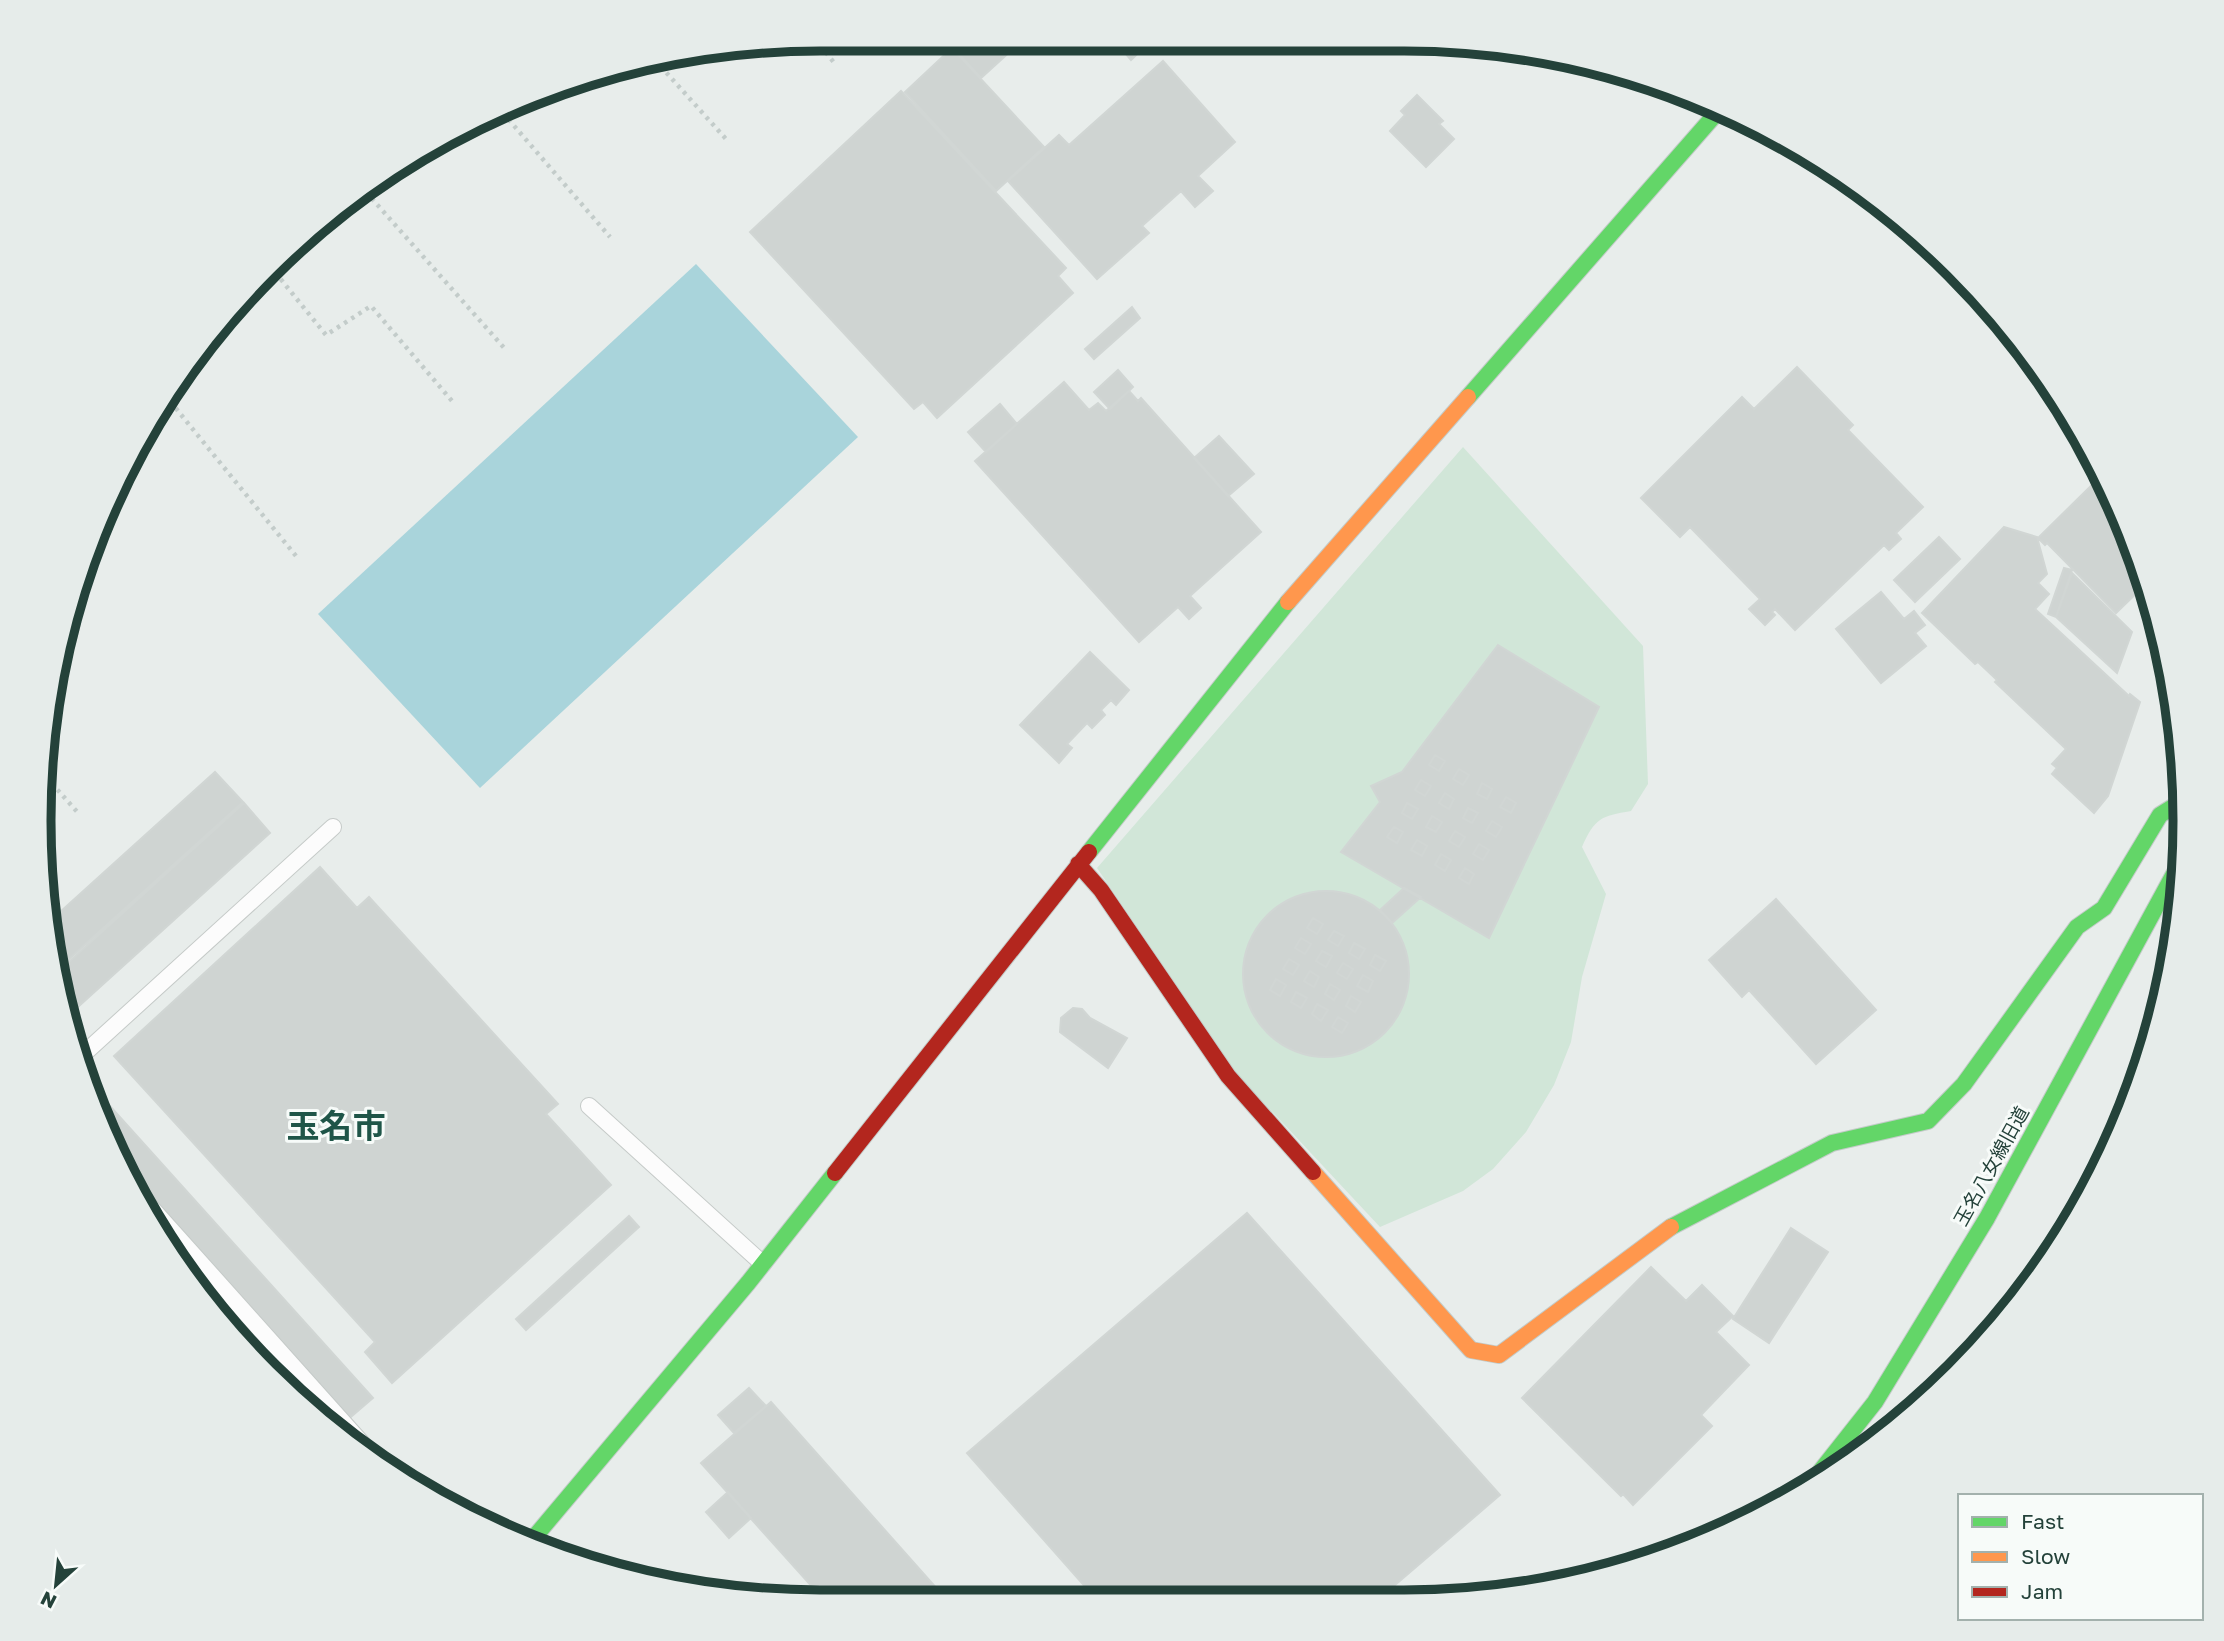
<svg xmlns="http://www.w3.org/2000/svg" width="2224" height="1641" font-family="'Golos Text','Noto Sans JP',sans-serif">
<rect width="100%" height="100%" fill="#e8edeb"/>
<!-- green -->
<path fill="#d1e6d8" d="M1463 447 1643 646 1648 784 1631 811C1601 816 1595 818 1582 847L1606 894 1582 977 1571 1042 1554 1085 1526 1132 1493 1169 1463 1191 1380 1227 1237 1074 1097 868Z"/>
<!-- water -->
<path fill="#a9d4db" d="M696 264 858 437 480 788 318 614Z"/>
<!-- building -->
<path fill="#cfd4d2" stroke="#d1d6d4" stroke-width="2" d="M975 39H1024L981 78 958 53Z
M1113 39H1153L1131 60Z
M952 48 1044 147 996 191 905 92Z
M1163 61 1235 142 1198 176 1213 191 1195 207 1181 191 1142 226 1149 233 1097 279 1008 181 1059 135 1069 145Z
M901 91 1066 268 1058 276 1073 293 937 418 923 402 914 409 750 232Z
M1417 95 1443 121 1439 124 1454 139 1426 167 1390 131 1405 115 1401 111Z
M1132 307 1140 318 1094 359 1085 349Z
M1797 367 1853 425 1848 430 1923 507 1896 533 1901 539 1889 550 1884 545 1795 630 1775 609 1772 612 1775 615 1765 625 1749 609 1760 599 1690 527 1680 537 1641 498 1742 397 1754 409Z
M1118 370 1133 387 1110 409 1094 392Z
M1064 382 1089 410 1098 403 1106 411 1129 391 1138 401 1141 398 1261 532 1190 596 1201 608 1189 619 1178 607 1139 642 975 461Z
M1000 404 1017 424 986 452 968 432Z
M1219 436 1254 474 1228 496 1194 458Z
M2104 473 2146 584 2116 613 2047 543 2045 545 2038 538Z
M2004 527 2037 537 2047 574 2038 583 2049 594 2035 609 2129 696 2130 694 2140 702 2108 796 2094 813 2052 774 2057 768 2052 764 2066 749 1995 682 1997 680 1978 662 1975 664 1922 613Z
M1939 537 1960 559 1915 602 1894 580Z
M2064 568 2072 570 2056 617 2048 614Z
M2072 573 2132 632 2117 673 2056 617Z
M1881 592 1904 619 1914 611 1925 625 1915 633 1926 646 1881 683 1836 629Z
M1498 645 1599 707 1489 938 1341 852 1380 802 1371 786 1402 772Z
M1090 652 1129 690 1116 705 1111 700 1101 710 1105 715 1092 728 1087 723 1067 744 1072 748 1059 763 1020 725Z
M1435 755 1445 761 1439 771 1429 765Z
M1459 769 1469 775 1463 785 1453 779Z
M215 772 243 802 59 968 50 921Z
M1421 780 1431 786 1425 796 1415 790Z
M1482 783 1492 789 1487 799 1477 794Z
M1445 793 1454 799 1449 809 1439 803Z
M1506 797 1516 803 1511 813 1500 807Z
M244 803 270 833 69 1015 60 970Z
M1407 803 1418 809 1412 819 1402 813Z
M1468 808 1478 813 1472 823 1463 818Z
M1432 816 1442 822 1436 832 1426 827Z
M1492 821 1502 827 1496 837 1486 831Z
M1394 827 1403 832 1397 843 1387 837Z
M1455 831 1465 837 1459 847 1449 841Z
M1417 840 1427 846 1422 856 1411 850Z
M1479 844 1489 850 1483 860 1473 854Z
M1441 854 1451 860 1445 871 1435 865Z
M320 867 357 908 369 897 558 1104 546 1114 611 1185 392 1383 365 1352 375 1342 114 1056Z
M1465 868 1474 874 1469 884 1459 878Z
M1404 888 1421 897 1392 923 1380 910Z
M1243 974a83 83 0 1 1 166 0a83 83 0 1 1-166 0Z
M1776 899 1876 1010 1816 1064 1749 990 1742 997 1709 960Z
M1313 918 1323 924 1317 934 1307 928Z
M1334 931 1344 936 1338 946 1328 940Z
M1301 938 1311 944 1305 954 1295 948Z
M1354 943 1365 949 1359 959 1349 953Z
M1322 951 1332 956 1326 967 1316 961Z
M1375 955 1386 961 1380 971 1370 965Z
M1289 959 1299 965 1293 975 1283 969Z
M1343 963 1353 969 1347 979 1337 973Z
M1310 971 1319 977 1314 987 1304 981Z
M1363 975 1373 981 1368 992 1357 986Z
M1276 979 1286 985 1280 996 1270 990Z
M1330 984 1340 990 1334 1000 1325 994Z
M1296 992 1307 998 1301 1008 1291 1002Z
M1351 996 1361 1002 1355 1012 1346 1006Z
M1317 1004 1328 1010 1321 1021 1312 1014Z
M1073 1008 1082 1009 1090 1018 1127 1038 1108 1068 1060 1032 1061 1018Z
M1338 1017 1348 1023 1342 1033 1332 1027Z
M100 1095 373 1398 346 1421 128 1180 92 1102Z
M1247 1213 1500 1495 1381 1597 1096 1599 967 1453Z
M629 1216 639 1227 526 1330 516 1319Z
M1791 1228 1828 1252 1769 1343 1733 1319Z
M1651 1267 1686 1301 1702 1285 1733 1316 1716 1332 1749 1365 1701 1415 1712 1426 1633 1505 1623 1494 1621 1496 1522 1398Z
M749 1388 766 1406 734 1433 718 1415Z
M771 1402 947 1600H824L701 1463Z
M728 1492 751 1518 729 1538 706 1512Z"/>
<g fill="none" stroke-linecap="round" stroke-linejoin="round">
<defs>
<path id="lane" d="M78 1059 333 827
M589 1106 763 1264
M131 1185 377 1460"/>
<path id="fast" d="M1468 397 1721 108
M1089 852 1288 602
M1671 1227 1832 1143 1928 1121 1964 1084 2077 927 2104 908 2160 815 2176 805 2183 807
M1815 1478 1875 1402 1987 1218 2181 861
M532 1540 748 1283 835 1173"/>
<path id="slow" d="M1288 602 1468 397
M1313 1172 1471 1350 1499 1355 1671 1227"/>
<path id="jam" d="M1078 864 1101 890 1228 1076 1313 1172
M835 1173 1089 852"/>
</defs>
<!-- lane casing -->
<use href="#lane" stroke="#c5cac8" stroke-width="18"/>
<!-- fast casing -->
<use href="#fast" stroke="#c3cbc8" stroke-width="18"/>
<!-- slow casing -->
<use href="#slow" stroke="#c3cbc8" stroke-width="18"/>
<!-- jam casing -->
<use href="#jam" stroke="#c3cbc8" stroke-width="18"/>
<!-- path -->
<path stroke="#c3ccca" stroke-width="4.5" stroke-dasharray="3.5 5" stroke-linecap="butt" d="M815 39 836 65
M655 60 726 139
M503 113 610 237
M366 192 506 350
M270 266 326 335 371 306 452 401
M165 395 296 556
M46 777 80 815"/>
<!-- lane -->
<use href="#lane" stroke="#fcfcfc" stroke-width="16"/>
<!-- fast -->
<use href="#fast" stroke="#63d668" stroke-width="16"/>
<!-- slow -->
<use href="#slow" stroke="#ff974d" stroke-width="16"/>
<!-- jam -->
<use href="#jam" stroke="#b3261e" stroke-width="16"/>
</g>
<g text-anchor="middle" stroke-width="6" stroke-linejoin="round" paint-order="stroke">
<!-- street labels -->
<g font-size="19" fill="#24423a" stroke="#f7fbf9">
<text transform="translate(1991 1166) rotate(-61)" y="7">玉名八女線旧道</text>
</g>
<!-- town labels -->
<g font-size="33" font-weight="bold" fill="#1f5548" stroke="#f7fbf9">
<text x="336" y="1138">玉名市</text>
</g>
</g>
<!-- crop -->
<path d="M0 0H2224V1641H0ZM820 51H1404A769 769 0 0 1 2173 820V821A769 769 0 0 1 1404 1590H820A769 769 0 0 1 51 821V820A769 769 0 0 1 820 51Z" fill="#e6ecea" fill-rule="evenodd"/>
<path fill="none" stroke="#24423a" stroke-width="9" d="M820 51H1404A769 769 0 0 1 2173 820V821A769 769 0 0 1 1404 1590H820A769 769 0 0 1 51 821V820A769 769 0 0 1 820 51Z"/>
<!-- legend -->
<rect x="1958" y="1494" width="245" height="126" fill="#f7fbf9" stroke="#a3b1ad" stroke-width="2"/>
<rect x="1972" y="1517" width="35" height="10" fill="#63d668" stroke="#a3b1ad" stroke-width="2"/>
<text x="2021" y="1529" font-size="21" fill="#24423a">Fast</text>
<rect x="1972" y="1552" width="35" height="10" fill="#ff974d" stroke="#a3b1ad" stroke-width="2"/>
<text x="2021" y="1564" font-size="21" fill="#24423a">Slow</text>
<rect x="1972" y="1587" width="35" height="10" fill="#b3261e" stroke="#a3b1ad" stroke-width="2"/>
<text x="2021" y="1599" font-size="21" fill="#24423a">Jam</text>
<!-- north arrow -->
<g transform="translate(56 1585) rotate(207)" stroke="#f7fbf9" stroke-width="5" paint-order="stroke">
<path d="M0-5L12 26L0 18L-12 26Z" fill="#24423a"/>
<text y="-10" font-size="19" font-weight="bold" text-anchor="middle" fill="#24423a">N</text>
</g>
</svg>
